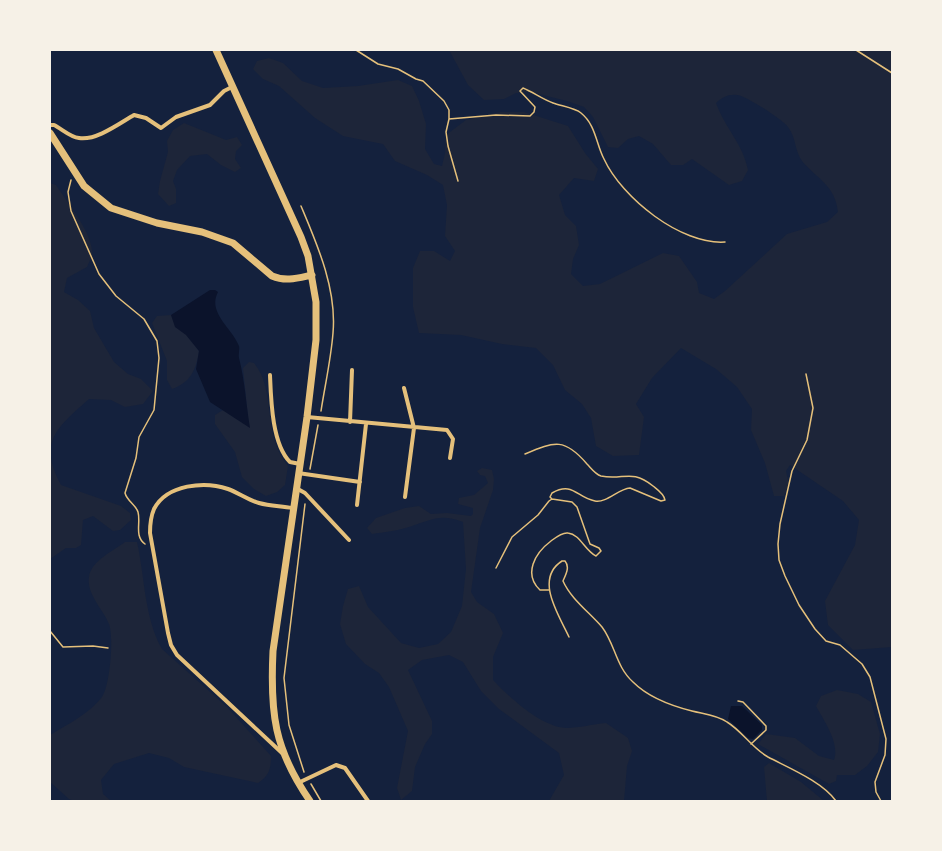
<svg xmlns="http://www.w3.org/2000/svg" width="942" height="851" font-family="'Public Sans',sans-serif">
<rect width="100%" height="100%" fill="#14213d"/>
<!-- green -->
<path fill="#1d2539" d="M449 50H892V647L853 650 828 625 825 601 855 545 859 520 843 501 790 465 786 471 789 484 784 496H774L765 463 751 430 752 409 737 387 716 369 681 348 652 378 636 404 644 417 639 455 613 456 596 446 591 418 582 404 565 390 553 365 536 348 502 344 461 335 419 333 413 307V268L420 251H434L450 261 455 251 445 236 447 205 443 185 427 175 395 161 383 144 343 136 315 118 279 86 263 79 253 69 257 61 269 58 283 63 302 81 323 88 358 86 398 80 412 86 419 101 426 124 425 149 434 164 442 166 445 153 446 135 466 120 500 112H524L568 126 585 153 598 169 594 181 574 178 559 195 565 215 576 226 579 245 573 259 571 274 583 286 600 284 663 253 679 256 697 282 699 293 714 299 725 291 787 234 827 222 838 212C835 185 818 180 802 161 795 152 796 137 788 127 783 120 745 95 737 95 728 94 723 97 716 103 725 128 743 144 748 170L742 181 729 185 692 159 683 165H671L653 144 639 136 628 139 618 148 608 147 593 117 584 107 567 101 531 92 516 93 504 99 484 100 468 85Z
M184 123 226 140 237 137 242 145 236 151 235 159 241 168 235 172 221 165 207 154 190 156 177 170 173 181 176 189V203L169 206 158 194 160 181 168 152 167 141 173 130Z
M50 183 56 185C67 202 90 230 92 250 93 255 89 262 87 267L67 278 64 292 78 300 90 311 94 328 114 362 128 374 141 379 153 391 143 404 125 407 111 400 89 399C58 427 37 441 61 485L121 506 130 513 131 520 120 530 113 531 93 516 83 520 81 545 76 548H66L50 559Z
M171 315 176 327 186 334 199 351C196 370 191 382 172 389L167 380V361L152 323 157 316Z
M249 362 254 363C277 391 261 432 288 466L285 485 277 492 266 496 254 489 242 477 235 452 215 424V415L223 410 249 427 243 368Z
M482 468 492 470 494 479 493 490 480 528 471 592 477 602 494 614 503 633 493 657V680C509 697 541 727 566 728 579 728 593 724 606 723L628 738 632 751 627 766 624 801H549L564 775 559 753 499 709 481 691 463 662 449 655 422 660 408 670 432 721V734L425 744 415 767 412 791 401 800 397 788 408 731 389 687 379 673 365 664 346 644 340 624 343 606 348 589 359 586 368 607 401 643 419 648 438 644 451 632 462 606 466 569 463 522C440 513 431 520 409 527 397 531 384 532 372 534L367 528 376 518 405 508 419 506 431 514 447 513 471 516 473 514V508L458 504 459 498 474 495 488 483 485 476 480 475 477 471Z
M125 542H137C145 577 144 617 162 649L228 708 271 756C271 769 269 776 258 783L184 767 169 758 149 753 114 764 101 780 103 794 111 801H74L69 799 50 782V735C68 724 89 714 102 697 110 685 114 638 109 624 105 612 86 594 89 577 91 561 113 551 125 542Z
M837 690 858 694 871 702 880 734 878 752 867 766 855 775H837L836 781 829 784 758 744 766 734 795 738 819 756 834 760C840 743 824 721 816 706L821 696Z
M769 763 801 782 824 801H767L764 767Z"/>
<!-- water -->
<path fill="#0b132b" d="M210 290H215L218 292C207 313 232 328 239 346 240 350 238 354 239 358 245 381 246 405 250 428L210 402 196 369 199 351 186 335 175 327 171 315Z
M731 706H742L762 725V730L753 739 748 738 728 719Z"/>
<g fill="none" stroke-linecap="round" stroke-linejoin="round">
<!-- path -->
<path stroke="#e5c07b" stroke-width="1.5" d="M356 50 378 64 398 69 416 79 423 81 444 101 449 110V119L446 132 448 146 458 181
M856 50 892 73
M449 119 496 115 530 116 534 112 535 107 520 91 523 88C533 92 542 99 553 103 561 106 575 108 581 113 596 125 596 144 604 159 622 198 681 245 725 242
M71 180 68 192 71 211 99 274 116 296 144 319 157 341 159 358 154 410 139 437 136 458 125 493C127 501 136 505 138 512 141 523 134 536 145 544
M301 206C317 244 337 289 333 333 331 359 325 385 321 411
M806 374 813 408 807 440 792 471 780 524 778 544 779 560 785 576 799 605 815 629 826 641 840 645 862 664 870 677 886 739 885 755 875 782 876 792 881 801
M525 454C555 441 565 438 587 464 591 468 595 474 601 476 623 481 631 468 653 486 658 490 664 494 665 500L661 501 630 488C618 489 607 503 595 501 577 498 573 481 552 493L550 497 552 499
M310 469 318 425
M496 568 512 537 538 515 549 501 552 499 572 502 577 507 590 544 599 548 601 551 596 556C585 551 580 534 568 533 562 532 555 538 551 541 535 553 523 574 540 590H549
M50 631 63 647 93 646 108 648
M569 637C559 615 534 579 562 561H565C570 567 566 574 563 581 571 599 589 612 602 627 615 644 616 667 633 682 648 697 672 706 692 711 704 714 717 715 727 722 742 731 752 748 768 757 789 768 823 782 836 801
M738 701 743 702 766 726V730L751 744
M304 772 289 725 284 678 305 504
M311 784 321 801"/>
<!-- minor -->
<path stroke="#e5c07b" stroke-width="4" d="M50 125H54C62 129 70 137 79 138 96 141 120 123 134 115L146 118 161 128 176 117 210 105 224 91 232 87
M270 375C271 400 272 444 290 462L300 464
M404 388 414 428 405 497
M307 417 447 430 453 439 450 458
M350 422 352 370
M298 473 360 482
M296 488 305 493 349 540
M357 505 366 424
M282 753 177 655 171 645 168 633 150 533C150 525 151 516 154 509 167 484 205 481 228 489 239 493 248 500 259 503 270 506 282 506 292 508
M298 783 336 765 345 768 368 801"/>
<!-- secondary -->
<path stroke="#e5c07b" stroke-width="7" d="M216 50 301 237 308 256 316 302V340L307 417 273 651C270 713 274 749 310 801
M50 133 84 186 111 208 157 223 202 232 233 243 272 276C286 282 298 278 312 275"/>
</g>
<!-- border -->
<rect width="942" height="851" fill="none" stroke="#f6f1e7" stroke-width="102"/>
</svg>
